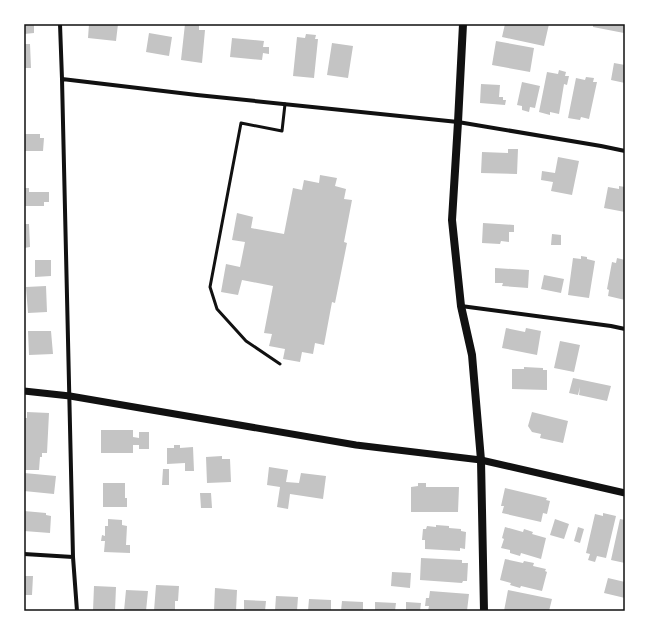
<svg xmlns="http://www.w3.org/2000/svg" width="649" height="635" font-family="Helvetica,sans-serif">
<rect width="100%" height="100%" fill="#fff"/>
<!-- building -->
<path fill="#c4c4c4" d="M24 24H34V33L24 34Z
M89 24H118L116 41 88 38Z
M185 24H199V30H205L202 63 181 60Z
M505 24H549L544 46 502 37Z
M593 24H625L624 33 593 27Z
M149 33 172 37 169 56 146 52Z
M306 34 316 35 315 39H318L314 78 293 76 297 37 305 38Z
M232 38 264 41 263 47H269V54L263 53 262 60 230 57Z
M496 41 534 48 530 72 492 65Z
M332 43 353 46 348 78 327 75Z
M24 44H30L31 68H24Z
M614 63 625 65V83L611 80Z
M559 70 566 72 565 76H569L567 85 564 84 559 114 550 112V115L539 112 547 72 558 74Z
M586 77 594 78 593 82H597L589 119 581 117 580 120 568 118 576 78 585 80Z
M522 82 540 86 535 108 530 107 529 112 522 110V106L517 105Z
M481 84 500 85 499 97H503V100H506L505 105 480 103Z
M24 134H40V138H44L43 151H24Z
M508 149H518L517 174 481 173 482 152 508 153Z
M558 157 579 161 572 195 551 191 553 182 541 180 542 171 555 173Z
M320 175 337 178 335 186 346 189 344 199 352 200 344 242 347 243 335 303 332 302 324 345 315 343 313 354 302 352 300 362 283 359 285 349 269 346 272 334 264 333 273 286 242 280 238 295 221 292 226 264 240 267 245 242 232 240 237 213 253 217 251 228 284 234 293 188 302 190 304 180 319 183Z
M619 186 625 187V212L604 208 608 187 619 189Z
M24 188H29V192H49V202H44V206H24Z
M483 223 514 225V232H509V242L501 241 500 244 482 243Z
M24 224H29L30 247 24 248Z
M552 234 561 235V245H551Z
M581 256 587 257V259L595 261 589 298 568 295 573 258 581 259Z
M617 258 625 260V300L608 296 609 290 607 289 612 262 616 263Z
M35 260H51V276L35 277Z
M495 268 529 270 528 288 502 286 503 283H495Z
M544 275 564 279 561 293 541 289Z
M46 286 47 312 28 313 26 287Z
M506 328 525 332 526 328 541 331 537 355 502 348Z
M28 331H51L53 354 29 355Z
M560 341 580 345 574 372 554 368Z
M524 367 543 368V370H547V390L512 389V369H524Z
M573 378 611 386 607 401 579 395 580 387 578 395 569 393Z
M27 412 49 413 47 453H42V457H40L39 470H24V418H27Z
M532 412 568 421 563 443 540 438 541 434 532 432 528 426Z
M101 430H133V437L139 438V432H149V449H139V445H133V453H101Z
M174 445H180V448L193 447 194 471H185V463L167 464V448H174Z
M222 456V459H230L231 482 207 483 206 457Z
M269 467 288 470 286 482 299 483 301 473 326 476 323 499 290 494 288 509 277 507 280 487 267 485Z
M163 469H169V485H162Z
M24 473 56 476 54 494 24 491Z
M103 483H125V498H127V507H103Z
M418 483H426V487H459L458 512H411V487L418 486Z
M505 488 547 498 546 500 550 501 547 514 543 513 541 522 502 513 504 506H501Z
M200 493H211L212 508H201Z
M24 511 46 513V515L51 516 50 533 24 531Z
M603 513 616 516 606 558 597 556 595 562 588 560 590 554 586 553 595 514 603 516Z
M108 519 122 520V525L127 526 126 545H130V553L104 552 105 541H101L102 535 105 536V526H108Z
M555 519 569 524 564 539 550 535Z
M620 519 625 520V563L611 560Z
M436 525 449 526V528L461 529V531L466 532 465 549 460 548V551L425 549V540H422L423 529H426L427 526 436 527Z
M505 527 523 532 524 529 533 532 532 534 546 538 541 559 521 553 520 556 510 553V550L501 548 504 539 502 538Z
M578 527 584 529 580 543 574 541Z
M421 558 462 560V563H468L467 581H463L462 583 420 580Z
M505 559 523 563 524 561 534 563 533 566 546 569 545 571 547 572 542 591 521 586 520 588 510 585 511 583 500 580Z
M392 572 411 573 410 588 391 586Z
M24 576H33L32 595H24Z
M608 578 625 582V598L604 593Z
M156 585 179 586 178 601H175V611H154Z
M94 586 116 587 115 611H93Z
M215 588 237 590 236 611H214Z
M126 590 148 591 146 611H124Z
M508 590 552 599 549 611H504Z
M430 591 469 594 467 611H428L429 606H425L426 598H429Z
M276 596 298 597 297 611H275Z
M309 599 331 600V611H308Z
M244 600 266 601 265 611H244Z
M342 601 363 602V611H341Z
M375 602 396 603 395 611H375Z
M406 602 421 603 420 611H406Z"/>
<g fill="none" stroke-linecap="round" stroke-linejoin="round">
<!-- service -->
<path stroke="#111" stroke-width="3" d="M280 364 246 341 217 309 210 287 241 123 282 131 285 104"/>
<!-- minor -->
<path stroke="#111" stroke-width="4" d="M60 24 62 79 73 557 77 611
M62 79 197 95 458 122 601 146 625 151
M461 306 611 326 625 329
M24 554 73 557"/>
<!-- tertiary -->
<path stroke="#111" stroke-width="7" d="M24 391 70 396 356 445 481 460 625 493"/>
<!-- secondary -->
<path stroke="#111" stroke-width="8" d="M463 24 458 122 452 220 461 306 472 355 481 460 484 611"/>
</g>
<!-- border -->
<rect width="649" height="635" fill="none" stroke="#ffffff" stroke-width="50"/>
<rect x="25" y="25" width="599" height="585" fill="none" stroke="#111" stroke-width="1.5"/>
</svg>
